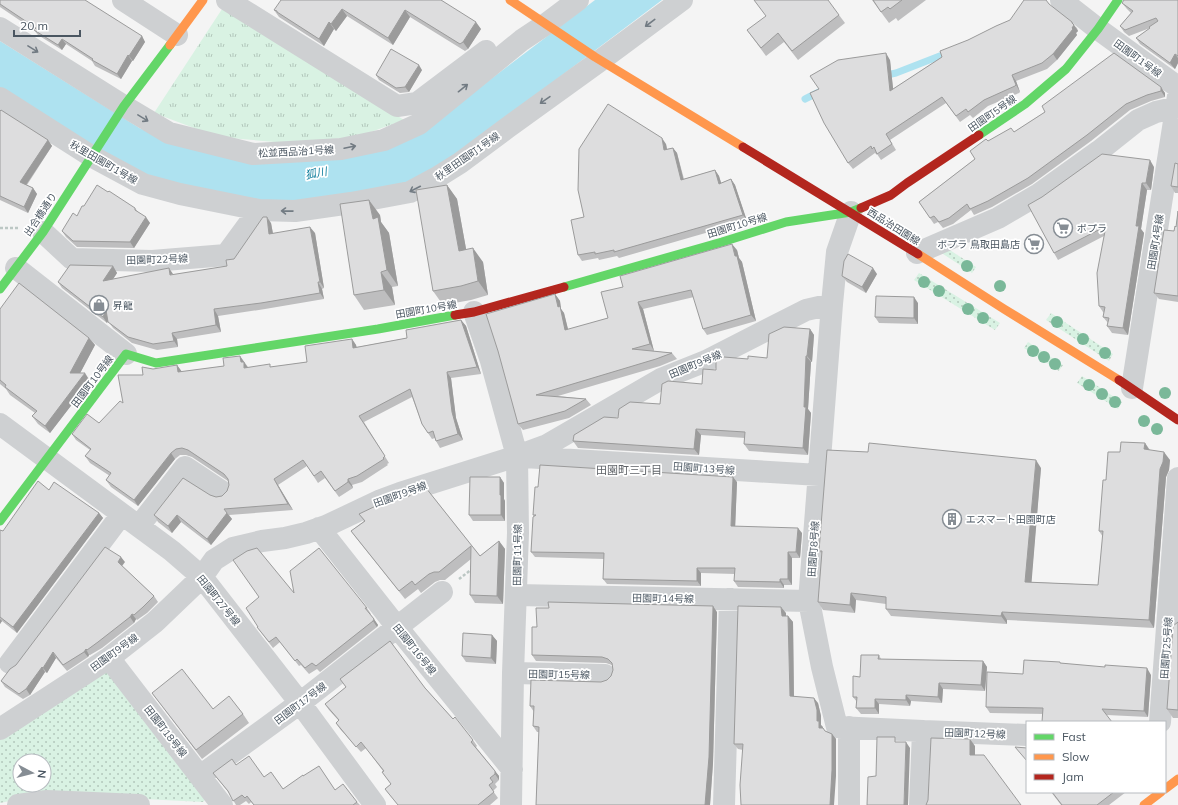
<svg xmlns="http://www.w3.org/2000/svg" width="1178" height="805" font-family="Mulish,'Noto Sans JP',sans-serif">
<defs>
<pattern id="grass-dots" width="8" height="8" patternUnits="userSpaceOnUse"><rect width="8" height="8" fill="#d9f2e3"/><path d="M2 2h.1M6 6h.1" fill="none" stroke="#b2c7bb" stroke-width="1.8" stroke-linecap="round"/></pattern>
<pattern id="park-tufts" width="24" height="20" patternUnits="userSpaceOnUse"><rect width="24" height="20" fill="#d9f2e3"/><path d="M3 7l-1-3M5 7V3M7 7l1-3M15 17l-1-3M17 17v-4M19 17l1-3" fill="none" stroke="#b2c7bb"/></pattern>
</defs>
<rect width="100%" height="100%" fill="#f4f4f4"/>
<!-- grass -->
<path fill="url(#grass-dots)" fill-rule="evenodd" d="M942 245 976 267 972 273 937 250Z
M919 273 1000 323 995 330 914 280Z
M1051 313 1113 354 1109 361 1046 320Z
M1028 342 1063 365 1059 371 1024 348Z
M1082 376 1122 402 1118 409 1077 383Z
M106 667 207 798 203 802 44 794 0 803V736ZM20 761H44V785H20Z"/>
<!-- park -->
<path fill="url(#park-tufts)" d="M224 6 404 120 357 137 286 143 218 137 154 113Z"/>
<!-- water -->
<path fill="#aee2f0" d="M595 0H662L553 82 432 171 401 185 312 201H256L164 183 120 162 0 88V41L141 129 308 161 458 104Z"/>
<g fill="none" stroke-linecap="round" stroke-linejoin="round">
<!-- stream -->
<path stroke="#aee2f0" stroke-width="7" d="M882 76 896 73 950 52
M805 99 819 92"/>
<!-- path -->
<path stroke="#bcc7c4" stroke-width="2.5" stroke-dasharray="3 2" stroke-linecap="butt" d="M0 228H18
M459 579 472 569"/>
<!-- street -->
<path stroke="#ced0d2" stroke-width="22" d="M123 0 177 35
M227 0 397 106 417 103 486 51
M1061 0 1098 29 1178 87
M0 28 124 106 169 133 253 154 341 149 384 140 419 124 522 40 546 24 578 0
M0 98 91 156 143 184 180 194 259 210 295 211 351 203 410 192 436 178 460 163 507 128 601 60 682 0
M851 212 837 252 832 304 809 601 822 667 837 727 923 731 920 805
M43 232 72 259 152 261 226 255 259 210
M917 253 998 218 1039 194 1099 151 1138 120 1156 112 1178 107
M16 268 126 354
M474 312 491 361 517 456 518 533 513 673 511 805
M1132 388 1178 96
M0 424 172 551 202 577 300 703 375 805
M524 457 819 475
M139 526 185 467 221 491
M319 528 397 627 512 769
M517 595 809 601
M109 658 222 805
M10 663 122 514
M513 673 605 675
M1160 722 1178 478
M0 729 109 658 155 622 202 577 214 560 233 548 262 541 285 538 306 533 326 526 381 500 400 493 517 456 547 445 661 379 706 361 806 310 832 304
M923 731 1027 735
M200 776 300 703 442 592
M18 805 47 801 139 805
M724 805 730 599
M849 805V727"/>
<!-- fast -->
<path stroke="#63d668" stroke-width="9" d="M979 135 1025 104 1066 69 1098 29 1118 0
M564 287 722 242 786 222 851 212 861 208
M0 289 43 232 124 106 170 45
M0 521 126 354 156 363 378 329 455 315"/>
<!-- slow -->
<path stroke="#ff974d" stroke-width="9" d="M510 0 595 57 743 147
M170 45 203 0
M918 254 1004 309 1119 380
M1165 789 1178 779
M1144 805 1161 792"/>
<!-- jam -->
<path stroke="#b3261e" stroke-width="9" d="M743 147 918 254
M861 208 891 195 907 183 979 135
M455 315 474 312 564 287
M1119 380 1178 420"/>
</g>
<!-- trees -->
<g fill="#7ab899">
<circle cx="967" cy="266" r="6"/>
<circle cx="924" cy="282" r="6"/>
<circle cx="1000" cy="286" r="6"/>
<circle cx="939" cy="291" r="6"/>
<circle cx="968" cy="309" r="6"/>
<circle cx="983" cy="318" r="6"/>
<circle cx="1057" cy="322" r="6"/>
<circle cx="1083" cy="339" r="6"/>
<circle cx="1033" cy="351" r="6"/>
<circle cx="1105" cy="353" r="6"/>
<circle cx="1044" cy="357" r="6"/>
<circle cx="1055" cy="364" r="6"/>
<circle cx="1089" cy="385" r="6"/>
<circle cx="1165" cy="393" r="6"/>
<circle cx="1102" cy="394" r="6"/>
<circle cx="1115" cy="402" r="6"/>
<circle cx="1144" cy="421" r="6"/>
<circle cx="1157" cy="429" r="6"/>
</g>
<!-- wall -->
<path fill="#bebebf" d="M0 0 142 36 145 42 133 61H132L121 79 95 66 92 61 66 44 62 50 38 35 34 30 0 7Z
M441 0 481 29 468 49 465 51 410 17 393 45 347 16 336 31 334 29 324 46 279 17 274 10Z
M872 0H926L898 21 896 18 889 23Z
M1178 0V63L1175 69 1140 44 1136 38 1150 28 1129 36 1124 32 1120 26 1131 13 1127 9 1122 3Z
M1049 4 1077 28 1078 31 1076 33 1077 35 1057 60 1047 69 1016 81 1020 92 1019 93 988 106 973 118 970 115 960 122 946 103 890 140 896 150 881 160 877 154V155L875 153 853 169 848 163 819 89 890 60 893 89 968 40Z
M839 15 845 23 798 60 784 42 766 56 747 30Z
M1114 53 1165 93V97L1151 101 1130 110 1091 141 1032 184 992 207 974 215 971 210 953 224 943 228 938 222 934 224 919 202 975 159 988 141 1014 132 1045 112Z
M422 70 409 92 400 93 379 80 376 75Z
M0 111 48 140 52 146 27 185 33 188 37 194 28 213 0 200Z
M666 144 667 149 673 148 677 153 684 179 715 170 719 176 721 183 731 179 735 185 747 221 619 258 617 256 599 260 598 258 582 261 578 255 584 217Z
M1178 164V193H1175L1171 186Z
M1154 167 1151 190H1147L1141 229 1144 233 1128 335 1112 333 1107 326 1108 323 1103 317 1104 313 1103 312 1099 306 1104 236 1058 260 1054 253Z
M447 185 457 199 466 249 483 262 488 295 471 300 443 305 433 291Z
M135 208 138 212 150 223 134 248 77 247 66 237 62 231 77 216Z
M1178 211V302L1159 299 1154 293 1174 231 1176 227Z
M380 215 381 222 389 233 398 286 392 287 395 305 364 310 354 295Z
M271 223 273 233H315L324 288 322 289 324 299 265 309 218 316 221 332 177 339 178 347 157 350 132 343 113 328 108 321 107 323 62 288 58 282 113 266 117 273 113 279 173 275 227 266Z
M737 250 739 258 742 262 756 321 707 335 703 329 694 297 643 309 654 351H653L672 353 677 359 660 366 558 396 586 399 591 405 569 418 523 430 518 424 555 294 560 301 561 309 564 313 568 330 608 318 623 287Z
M877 274 866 293 847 282 842 276Z
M918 303V324L879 323 875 317Z
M0 309 89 338 95 345 80 373 90 381 50 433 38 424 32 416 35 413 10 395 6 389 0 384Z
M461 320 466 326 481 374 451 378 456 418 463 440 440 448 436 441 435 438 432 439 422 424 412 397 364 422 389 463 387 464 388 465 362 482 352 485 353 488 339 497 325 478 318 483 307 466 278 485 293 510 229 515 232 519 211 545 181 522 172 533 158 522 154 515 210 495 216 497 222 496 227 491 229 485 228 481 192 457 186 455H180L175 459 138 506 111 487 106 480 110 476 90 463 85 456 90 450 76 440 72 434 99 423 123 403 143 375 177 365 182 372 224 366 240 356 248 367H272L307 362 352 339 356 345 357 347 407 338Z
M810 329 814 335 812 362H811L808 409 811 413 808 455 749 451 744 444 745 438 701 435 699 455 578 448 573 441 618 418 660 404 702 384 716 370 748 359 767 358Z
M1145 443 1150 450 1170 460 1169 470 1166 477 1154 628 1007 620V624L891 616 886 609V604L856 600 855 613 823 610 818 602 822 554 819 551 1041 468 1031 582 1098 585 1103 537 1099 531 1106 480 1120 452Z
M500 477 504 483V499L505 501V521H473L469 515Z
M737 482 735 526 802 533 800 558H792V585H784V588L738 587 734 581 735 574 701 573V586L607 584 603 579 604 559 535 557 531 552 534 516 533 515 538 487Z
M426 488 480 556 499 541 505 549 503 604 475 603 470 595 471 559 445 580H440L435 582 421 593 418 589 405 599 357 539 351 531 364 521 359 514 408 497Z
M49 490 99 513 103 518 17 633 2 621 0 624V530L3 531Z
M125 562 122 566 154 596 158 602 147 613 137 620 136 619 134 623 102 648 90 655H89L88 657 67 671 56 658 47 673 45 672 30 695 23 699 5 687 1 681 16 665Z
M367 608 371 614H370L378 625 377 627 320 672 317 669 309 674 301 665 299 666 280 642 273 648 257 627Z
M717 612 713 763 710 805H536L539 732H537L533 726 534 712 530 706 607 680 611 676 613 670 612 665 606 663 536 661 532 655Z
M786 613V616H788L793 622 794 696 818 703 821 716V725L825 731 832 734 836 739V776L743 750 738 749 734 744Z
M1178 622V718H1173L1167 709Z
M492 635 497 641 496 664 466 662 462 656Z
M879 655 881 659 983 661 987 667 985 691 943 689 942 703 911 701 910 706 879 704V714H861L856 708 857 702 853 697 860 677Z
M1061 663 1151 675 1148 717 1107 715 990 713 986 707 1023 674Z
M340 679 425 688 453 719 473 740 477 746 476 747 499 776V780L495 784 497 787 493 791 498 798 490 805H398L385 789 391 784 383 771 366 748 361 752 340 729 336 723 339 721 329 710 325 704 346 687Z
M152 693 213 709 243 714 249 723 202 759Z
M236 765 283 789 303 776 335 790 357 802 360 805H254L251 802 249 804 246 801 240 805H236L229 793 213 773Z
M1051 792H1126L1109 805H1061Z"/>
<!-- shaded-wall -->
<path fill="#9b9b9b" d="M342 9 347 16 336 31 331 24Z
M405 10 410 17 393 45 388 38Z
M329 22 334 29 324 46 319 39Z
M476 22 481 29 468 49 463 42Z
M1072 22 1078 31 1076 33 1077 35 1057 60 1053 54 1072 28Z
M142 36 145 42 133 61 129 56Z
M62 39 66 44 62 50 58 45Z
M886 53 890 60 894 97 890 91Z
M1175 54 1178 58V63L1175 69 1170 63Z
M128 55 132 61 121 79 117 74Z
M419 65 422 70 409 92 405 87Z
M1012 75 1016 81 1020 92 1016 85Z
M1161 87 1165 93V97L1161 91Z
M662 138 666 144 668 155 664 150Z
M48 140 52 146 24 188 20 182Z
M673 148 677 153 685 186 681 180Z
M1150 160 1154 167 1151 190 1146 183Z
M715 170 719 176 723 189 719 184Z
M731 179 735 185 747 221 743 215Z
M1142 183 1147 190 1141 229 1144 233 1128 335 1123 328 1136 226Z
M447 185 457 199 469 265 459 251Z
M33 188 37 194 28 213 24 207Z
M369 200 380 215 381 222 389 233 398 286 387 270 373 219Z
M146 217 150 223 134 248 130 242Z
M267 217 271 223 274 240 269 234Z
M310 227 315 233 324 288 320 282Z
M732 244 737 250 739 258 742 262 756 321 751 315Z
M473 248 483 262 488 295 478 281Z
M113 266 117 273 108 287 103 281Z
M169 268 173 274 170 275Z
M873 268 877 274 866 293 862 287Z
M381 272 392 287 395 305 384 290Z
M318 282 322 289 324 299 320 293Z
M555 294 560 301 561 309 564 313 570 337 565 330 558 307Z
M914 297 918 303V324L914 318Z
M638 302 643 309 654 351 650 344Z
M214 309 218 316 221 332 216 325Z
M106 310 111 316 107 323 103 317Z
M461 320 466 326 481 374 477 367Z
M810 329 814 335 812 362 807 356Z
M172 333 177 339 178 347 174 341Z
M89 338 95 345 76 381 70 373Z
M352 339 356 345 357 354 353 348Z
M240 356 248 368 249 374 241 362Z
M806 356 811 362 808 409 811 413 808 455 803 448 804 407Z
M177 365 182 372H178Z
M447 372 451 378 456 418 463 440 458 434 452 412Z
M85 373 90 381 50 433 45 426Z
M696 429 701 435 699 455 694 449Z
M1145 443 1150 451 1144 449Z
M1164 452 1170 460 1169 470 1166 477 1154 628 1149 620 1160 469Z
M171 453 175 459 138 506 134 500Z
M1036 460 1041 468 1031 589 1025 582Z
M500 477 504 483V499L505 501V521L501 515 500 495Z
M733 477 737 482 735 532 731 526Z
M274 479 278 485 293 510 288 504Z
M348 479 352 485 353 488 348 482Z
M99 513 103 518 17 633 13 627Z
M227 513 232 519 211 545 207 539Z
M177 515 181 522 172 533 168 526Z
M798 528 802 533 800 558 796 552Z
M499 541 505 549 503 604 497 596Z
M788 552 792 558V585L788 579Z
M121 557 125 562 121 567 118 562Z
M697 568 701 573V586L697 581Z
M780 579 784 585V588L780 582Z
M851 593 856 600 855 613 850 605Z
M713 606 717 612 713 763 710 805H705Z
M781 607 786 613V622L782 616Z
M1002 612 1007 620V624L1001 616Z
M132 614 136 619 134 623 130 617Z
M788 616 793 622 794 702 790 696Z
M0 619 2 621 0 624Z
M374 619 378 625 377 627 373 621Z
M492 635 497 641 496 664 491 658Z
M86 649 89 655 88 657 84 652Z
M53 652 56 658 47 673 43 668Z
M983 661 987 667 985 691 981 685Z
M42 667 45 672 30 695 26 689Z
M1147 668 1151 675 1148 717 1144 711Z
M939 683 943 689 942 703 938 697Z
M906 695 911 701 910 706 906 700Z
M814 698 818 703 821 716V725L823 727V733L819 728 817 721Z
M875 699 879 704V714L875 708Z
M832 734 836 739V776L834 805H830Z
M970 739 975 746V761L970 755Z
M906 742 910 748 908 805H904Z
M495 771 499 776V780L495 774Z"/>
<!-- building -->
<path fill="#ddddde" stroke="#9b9b9b" d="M0 0H85L142 36 129 56 128 55 117 74 92 60 93 59 62 39 58 45 34 30 36 28 0 4Z
M281 0H441L476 22 463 42 460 44 405 10 388 38 342 9 331 24 329 22 319 39 277 12V11L274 10Z
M754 0H828L839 15 792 51 778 33 761 48 747 30 766 16Z
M873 0H902L890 9 888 7 881 12Z
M1024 0H1046L1049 4 1072 22V23L1074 25 1072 28 1073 29 1053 54 1042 63 1012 75 1016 85 1015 86 984 100 968 112 966 109 956 116 942 97 886 134 892 144 877 154 874 147 872 149 871 146 848 163 824 123 810 93 819 89 810 76 838 60 886 53 890 91 942 57 940 51 968 40 996 26 1010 20Z
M1124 0H1178V56L1175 54 1170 63 1136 38 1150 28 1149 27 1158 21 1156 18 1125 30 1120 26 1133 11 1122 3Z
M391 49 419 65 405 87 396 88 376 75Z
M1114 53 1161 87V91L1147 95 1126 104 1087 135 1028 178 988 201 970 209 967 204 949 218 939 222 934 216 930 218 919 202 975 159 970 151 986 139 988 141 1011 128 1014 132 1045 112 1042 106Z
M608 104 662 138 664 150 673 148 681 180 715 170 719 184 731 179 743 215 614 252V250L595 254V252L578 255 571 220 584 217 578 190 579 149Z
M1 110 48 140 20 182 33 188 24 207 0 196V111Z
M1102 154 1150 160 1146 183H1142L1136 226H1139L1123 328 1107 326 1109 318 1103 317 1105 307 1099 306 1097 273 1106 226 1054 253 1028 205 1042 197Z
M1175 163 1178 164V187L1171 186Z
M97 185 108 192 109 191 135 208V210L146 217 130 242 73 241 62 231 73 213 77 216 82 206H84Z
M447 185 459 251 473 248 478 281 461 286 433 291 416 190Z
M369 200 373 219 378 217 387 270 381 272 384 290 354 295 340 204Z
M1178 211V296L1154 293 1164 230 1174 231 1175 226 1176 227Z
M263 217H267L269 234 310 227 320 282H318L320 293 261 303 214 309 216 325 172 333 174 341 153 344 128 337 108 322 106 310 103 317 58 282 70 265 113 266 103 281 169 268 170 275 227 266 226 260 234 259Z
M732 244 735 256H737L751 315 703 329 691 290 638 302 650 344 632 349 672 353 656 359 536 395 586 399 565 411 518 424 498 351 486 314 555 294 558 307 560 306 565 330 608 318 601 292 623 287 620 276Z
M848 254 873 268 862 287 842 276 844 261Z
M19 283 89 338 70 373H85L45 426 32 416 37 411 5 387 6 385 0 380V309Z
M876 296 914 297V318L875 317Z
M461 320 477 367 447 372 452 412 458 434 436 441 433 431 428 433 422 424 410 389 359 416 385 456 383 458 384 459 357 476 348 479V482L335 491 321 471 314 476 303 460 274 479 288 504 224 509 227 513 207 539 177 515 168 526 154 515 183 478 210 495 216 497 222 496 227 491 229 485 228 479 224 474 188 450 182 448 176 449 171 453 134 500 106 480 111 473 85 456 91 449 72 434 87 414 99 423 120 401 123 403 118 375H143L142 367 153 369 177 365 178 372 224 366 223 358 240 356 241 362H244V368L270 364V367L307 362 305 346 352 339 353 348 407 338 406 330Z
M784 327 810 329 807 356H806L804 407H806L803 448 744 444 745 432 696 429 694 449 573 441 574 435 604 417 618 418 619 409 630 402 660 404 662 384 668 381 702 384 703 369 716 370V361L724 357 748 359V356L767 358 769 334Z
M1121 442 1145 443 1144 449 1164 452 1163 462 1160 469 1149 620 1002 612 1001 616 886 609V597L851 593 850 605 818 602 822 551H819L827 450 868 452 869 443 1036 460 1025 582 1098 585 1103 531H1099L1103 480H1106L1108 452H1120Z
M540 465 733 477 731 526 798 528 796 552H788V579H780V582L734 581 735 568H697V581L603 579 604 553 531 552 533 517 536 515H533L535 487H538Z
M470 477H500V495H501V515H469Z
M38 481 49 490 54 482 99 513 13 627 0 617V530L3 531Z
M426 488 480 556 499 541 497 596 470 595 471 546 439 572H434L429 574 415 585 412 581 399 591 351 531 365 521 359 514 380 504 406 494 408 497 414 492Z
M105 547 121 557 118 562 154 596 143 607 134 615 132 614 130 617 98 642 87 650 86 649 84 652 63 665 53 652 43 668 42 667 26 689 19 694 1 681 10 669 16 665Z
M257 548 294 593 290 571 319 548 367 608H365L374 619 373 621 316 666 312 663 305 668 297 659 295 661 276 637 269 642 257 627H258L246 608 259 597 233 560 247 551Z
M548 602 713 606 709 757 705 805H536L539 727 533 726 534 706H530L531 680 601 682 607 680 611 676 613 670 612 663 608 659 602 657 532 655V627H537L536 608H549Z
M738 606 781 607 782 616H788L790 696 814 698 817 710V721H819V728H823L825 731 832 734V770L830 805H741L740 785 743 744H734Z
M1178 622V710L1167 709 1173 626Z
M463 633 492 635 491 658 462 656Z
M390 641 425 688 453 719 455 717 473 740 471 742 495 771V774L490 778 493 782 489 785 494 792 478 805H398L385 789 391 784 382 772 384 771 361 742 356 747 336 723 339 720 325 704 346 687 340 679Z
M861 655H879L878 659 983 661 981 685 939 683 938 697 906 695V700L875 699V708H856L857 697H853V676L860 677Z
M1024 660 1060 662V663L1105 667V665L1147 668 1144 711 1102 709 1112 722H1042L1043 708 986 707 987 672 1023 674Z
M182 669 213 709 229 696 243 714 196 750 152 693Z
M877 737H895V742H906L904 805H867L868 777 876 776Z
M931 738 970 739V755H984L1021 805H926L928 800Z
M1015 747 1027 748V761Z
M249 756 264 777 271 772 283 789 303 775V776L319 766 335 790 343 784 357 802 353 805H254L247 796 245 798 242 795 233 801 228 791 213 773 232 759 236 765Z
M1052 792H1114L1097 805H1062Z"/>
<!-- one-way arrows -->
<defs><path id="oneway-shaft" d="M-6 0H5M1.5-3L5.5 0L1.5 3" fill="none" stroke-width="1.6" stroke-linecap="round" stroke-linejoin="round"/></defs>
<g stroke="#727b83">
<use href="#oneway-shaft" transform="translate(650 23) rotate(143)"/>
<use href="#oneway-shaft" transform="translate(33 49) rotate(32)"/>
<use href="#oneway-shaft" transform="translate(463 88) rotate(-39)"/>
<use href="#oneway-shaft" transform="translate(545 100) rotate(145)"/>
<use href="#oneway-shaft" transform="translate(143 118) rotate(31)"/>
<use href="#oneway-shaft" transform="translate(350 147) rotate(-12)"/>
<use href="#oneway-shaft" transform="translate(415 189) rotate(153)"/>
<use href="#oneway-shaft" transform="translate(287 211) rotate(-179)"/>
</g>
<!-- icons -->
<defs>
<symbol id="supermarket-ring" viewBox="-11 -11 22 22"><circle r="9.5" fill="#fff" stroke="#868d94" stroke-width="1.5"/><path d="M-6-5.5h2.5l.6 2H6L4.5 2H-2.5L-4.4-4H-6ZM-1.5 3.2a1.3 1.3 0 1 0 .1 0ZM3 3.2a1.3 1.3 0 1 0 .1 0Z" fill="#868d94"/></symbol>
<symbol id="shop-ring" viewBox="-11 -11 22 22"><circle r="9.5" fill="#fff" stroke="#868d94" stroke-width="1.5"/><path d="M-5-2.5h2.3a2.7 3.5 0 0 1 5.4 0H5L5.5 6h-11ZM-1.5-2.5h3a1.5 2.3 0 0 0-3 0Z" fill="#868d94"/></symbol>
<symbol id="building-ring" viewBox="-11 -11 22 22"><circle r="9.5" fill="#fff" stroke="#868d94" stroke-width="1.5"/><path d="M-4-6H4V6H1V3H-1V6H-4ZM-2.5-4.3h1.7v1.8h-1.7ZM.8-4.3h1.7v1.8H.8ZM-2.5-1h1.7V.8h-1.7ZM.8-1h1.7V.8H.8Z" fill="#868d94"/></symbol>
</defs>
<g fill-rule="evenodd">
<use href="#supermarket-ring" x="1052" y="217" width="22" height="22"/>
<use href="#supermarket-ring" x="1023" y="233" width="22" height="22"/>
<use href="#shop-ring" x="88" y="294" width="22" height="22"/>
<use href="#building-ring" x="941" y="508" width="22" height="22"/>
</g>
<g text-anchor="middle" stroke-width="3.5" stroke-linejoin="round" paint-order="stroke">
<!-- street labels -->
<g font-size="10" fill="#4a5661" stroke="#fff">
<text transform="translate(1138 58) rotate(36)" y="4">田園町1号線</text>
<text transform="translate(992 113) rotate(-35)" y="4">田園町5号線</text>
<text transform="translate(296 151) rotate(-3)" y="4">松並西品治1号線</text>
<text transform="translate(467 156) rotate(-35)" y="4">秋里田園町1号線</text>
<text transform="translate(104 162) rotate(30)" y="4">秋里田園町1号線</text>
<text transform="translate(40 214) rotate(-56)" y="4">出合橋通り</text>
<text transform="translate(737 225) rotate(-17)" y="4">田園町10号線</text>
<text transform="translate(894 226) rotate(32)" y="4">西品治田園線</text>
<text transform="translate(1155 242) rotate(-81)" y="4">田園町4号線</text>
<text transform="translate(157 259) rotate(-2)" y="4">田園町22号線</text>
<text transform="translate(426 309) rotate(-10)" y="4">田園町10号線</text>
<text transform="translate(695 364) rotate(-23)" y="4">田園町9号線</text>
<text transform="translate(92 381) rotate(-53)" y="4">田園町10号線</text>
<text transform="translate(704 468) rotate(4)" y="4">田園町13号線</text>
<text transform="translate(400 494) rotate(-20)" y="4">田園町9号線</text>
<text transform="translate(813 549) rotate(-86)" y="4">田園町8号線</text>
<text transform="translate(517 555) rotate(-89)" y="4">田園町11号線</text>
<text transform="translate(663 598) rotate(1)" y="4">田園町14号線</text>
<text transform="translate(219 600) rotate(51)" y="4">田園町27号線</text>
<text transform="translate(1166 648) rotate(-86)" y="4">田園町25号線</text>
<text transform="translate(415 649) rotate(51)" y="4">田園町16号線</text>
<text transform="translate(114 652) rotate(-36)" y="4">田園町9号線</text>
<text transform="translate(559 674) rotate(1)" y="4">田園町15号線</text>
<text transform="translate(300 703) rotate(-37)" y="4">田園町17号線</text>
<text transform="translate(166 731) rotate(52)" y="4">田園町18号線</text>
<text transform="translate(975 733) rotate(2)" y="4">田園町12号線</text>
</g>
<!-- poi labels -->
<g font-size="10" fill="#4a5661" stroke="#fff" text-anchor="start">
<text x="1077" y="232">ポプラ</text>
<text x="1020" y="248" text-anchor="end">ポプラ 鳥取田島店</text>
<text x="113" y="309">昇龍</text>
<text x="966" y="523">エスマート田園町店</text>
</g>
<!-- water labels -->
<g font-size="11" font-style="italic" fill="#0c7c9b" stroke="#fff">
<text transform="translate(316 173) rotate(-11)" y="4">狐川</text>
</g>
<!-- neighbourhood labels -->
<g font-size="11" fill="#5f6368" stroke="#fff">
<text x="629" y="474">田園町三丁目</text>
</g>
</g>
<!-- legend -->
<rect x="1026" y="721" width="140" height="72" fill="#ffffff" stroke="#b7bbc0"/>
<rect x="1034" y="734" width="20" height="6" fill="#63d668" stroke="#b7bbc0"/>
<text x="1062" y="741" font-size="12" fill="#4a5661">Fast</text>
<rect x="1034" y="754" width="20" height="6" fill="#ff974d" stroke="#b7bbc0"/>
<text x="1062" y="761" font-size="12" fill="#4a5661">Slow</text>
<rect x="1034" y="774" width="20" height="6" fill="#b3261e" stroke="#b7bbc0"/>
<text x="1062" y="781" font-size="12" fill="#4a5661">Jam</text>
<!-- north arrow -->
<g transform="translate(32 773) rotate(97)"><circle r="19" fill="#ffffff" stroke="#b7bbc0"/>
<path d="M0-3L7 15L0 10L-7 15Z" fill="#868d94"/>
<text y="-6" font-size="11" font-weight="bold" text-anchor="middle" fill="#4a5661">N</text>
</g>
<!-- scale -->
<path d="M14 30v6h66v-6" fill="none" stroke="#4a5661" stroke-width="2"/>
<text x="20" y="30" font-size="12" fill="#4a5661" stroke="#ffffff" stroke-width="3" paint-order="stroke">20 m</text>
</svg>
